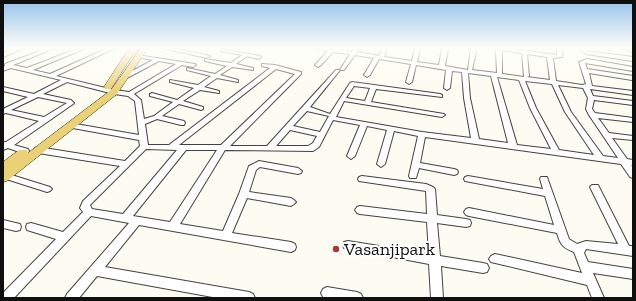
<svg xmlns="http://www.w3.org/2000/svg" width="636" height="301" font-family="'Zilla Slab',serif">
<rect width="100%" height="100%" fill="#fdfcf2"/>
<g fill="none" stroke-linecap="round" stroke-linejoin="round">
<defs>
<path id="minor" d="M17 48H24L3 57V53Z
M48 48H55L13 65 27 68 79 48H86L33 70 50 74 108 48H115L56 76 114 90 129 92 176 64 159 61 125 79H121V77L153 60 137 57V55L195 64 196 65 193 67 182 65 134 94 141 100 144 119 154 116 173 102 150 96V94L152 93 177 100 194 88 170 82V80L198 85 211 76 187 70V68L215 74 227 66 205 61V59L231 63 242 55 221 51V49L260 56 261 57 258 59 247 56 236 64 253 68V70L232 67 220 75 238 80V82L217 78 204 87 219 91V93L200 90 183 101 203 107V109L201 110 179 104 162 116 184 121 185 123 184 125H181L157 119 145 124 148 145H169L270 68 262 66V64L275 65 301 72V74L230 146H267L336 70H340L350 54 333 52 320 66 318 67 315 65 328 51 317 48H335L352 52 354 48H359L357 52 379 56 382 48H387L384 57 412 61 415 48H420L417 62 439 65 442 48H448L445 66 468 70 471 48H477L472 70 497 73 496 50 493 48H507L557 55V48H563L562 57 553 58 556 81 582 85 586 84 579 62 587 59 633 67V71L585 63 587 69 633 76 632 80 589 73 592 86 633 91V95L590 89 593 96 633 101V105L594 100 592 109 595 113 633 118V122L598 118 609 133 633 136V140L612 138 627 159 633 160V166L631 165 633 168V178L630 177 621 164 425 137 420 163 454 169 457 170 458 172 457 174 454 175 419 168 416 178H410L409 176 418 136 394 131 385 164 381 167 377 164 387 130 367 126 355 156 351 159 347 156 360 125 333 120 319 147 313 151 225 150 180 224 223 231 239 194 249 166 259 161 298 168 302 171 301 173 298 174 260 167 256 170 249 192 291 198 294 200 296 202 294 204 291 206 247 198 232 233 291 242 295 244 296 247 295 250 291 252 139 225 105 267 249 292 253 294 255 298H218L97 276 79 298H65L67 294 129 223 91 216 14 298H3V293L56 239 27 230 26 227 27 224 31 223 63 232 83 212 80 208 83 201 120 166 38 153 35 152 34 150 35 148 38 147 125 161 140 146 139 140 67 127 66 125 70 123 139 135 135 101 128 96 114 94 67 82 43 94 71 100 74 103 73 104 14 145 28 149 29 151 28 153 25 154 8 148 3 150V142H6L39 121 6 113 3 114V109L28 97 3 91V87L34 94 61 80 11 68 3 71V67L5 66V64ZM502 50 522 53 524 77 502 74ZM527 54 547 57 550 80 527 77 529 76ZM355 55 374 58 364 75 367 77 370 75 379 59 411 64 406 82 409 84 412 82 416 65 446 70 444 88 447 90 450 88 452 71 462 72 464 98 471 138 422 132 336 117 344 101 442 117 445 115 444 114 371 102 376 89 442 97V95L440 94 352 82 350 83 330 114 310 107 340 70H344ZM276 69 295 74 221 145H179ZM468 73 491 76 508 143 479 139 470 98ZM497 77 519 80 530 108 551 149 517 145ZM525 81 552 84 565 112 594 155 559 150 536 108ZM558 85 583 88 588 98 586 109 589 115 618 158 603 156 571 112ZM354 86 370 88 365 101 346 98ZM38 97 67 103 44 117 11 110ZM307 111 329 116 320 132 293 126ZM290 130 317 136 313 143 308 146H276ZM146 149 177 150 123 214 92 209 90 205ZM186 150H217L170 222 133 216Z
M162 48H173L210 56 207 58Z
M578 48H584L587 51 633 57V61L586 54Z
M619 48H633V52Z
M5 173 50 187 52 189 50 191 47 192 3 178V174Z
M362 176 426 184 433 187 435 189 437 215 466 219 470 220 471 223 470 226 466 227 437 223 440 256 483 263 487 264 489 268 487 272 483 273 441 266 443 298H431L429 264 344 248 343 245 344 242 348 241 429 254 427 222 360 214 357 213 355 210 357 207 360 206 427 214 426 191 359 181 358 179 359 177Z
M468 176 543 189 540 179 541 177H547L569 239 577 244 586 241 618 244 590 187 592 185H598L629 246H633V256L586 249 584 253 588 262 633 269V279L593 273 604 298H592L587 285 491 262 489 259 491 256 495 254 582 273 574 252C563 248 560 244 557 233L469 216 466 215 464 212 466 209 469 208 554 225 545 196 465 181 464 179 465 177Z
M3 220 20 224 21 227 20 230 16 231 3 228Z
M327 287 357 292 361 294 363 298H325L323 297 321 293 323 289Z"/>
<path id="major" d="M133 48H140L132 56 111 89H105L104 87 126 53Z
M141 48H148L117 94 7 181 3 182V162L19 150H27L28 153 111 90Z"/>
</defs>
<!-- minor casing -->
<use href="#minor" stroke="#424242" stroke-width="2"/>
<!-- major casing -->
<use href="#major" stroke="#202020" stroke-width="1"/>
<!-- minor -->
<use href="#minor" fill="#fff" fill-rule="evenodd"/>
<!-- major -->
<use href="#major" fill="#ead176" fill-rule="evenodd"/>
</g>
<!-- sky -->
<linearGradient id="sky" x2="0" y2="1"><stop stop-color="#96c3eb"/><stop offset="0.53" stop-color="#fefef9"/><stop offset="1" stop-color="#fefef9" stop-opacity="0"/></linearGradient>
<rect width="636" height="90" fill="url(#sky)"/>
<!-- markers -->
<circle fill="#b03537" stroke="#fff" stroke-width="1.5" cx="336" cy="249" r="4"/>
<g text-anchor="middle" stroke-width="4" stroke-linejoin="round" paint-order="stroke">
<!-- near-poi labels -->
<g font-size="18" fill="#0f0f0f" stroke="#fff" text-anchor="start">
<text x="344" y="255">Vasanjipark</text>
</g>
</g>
<!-- border -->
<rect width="636" height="301" fill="none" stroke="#0f0f0f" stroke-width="8"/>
</svg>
